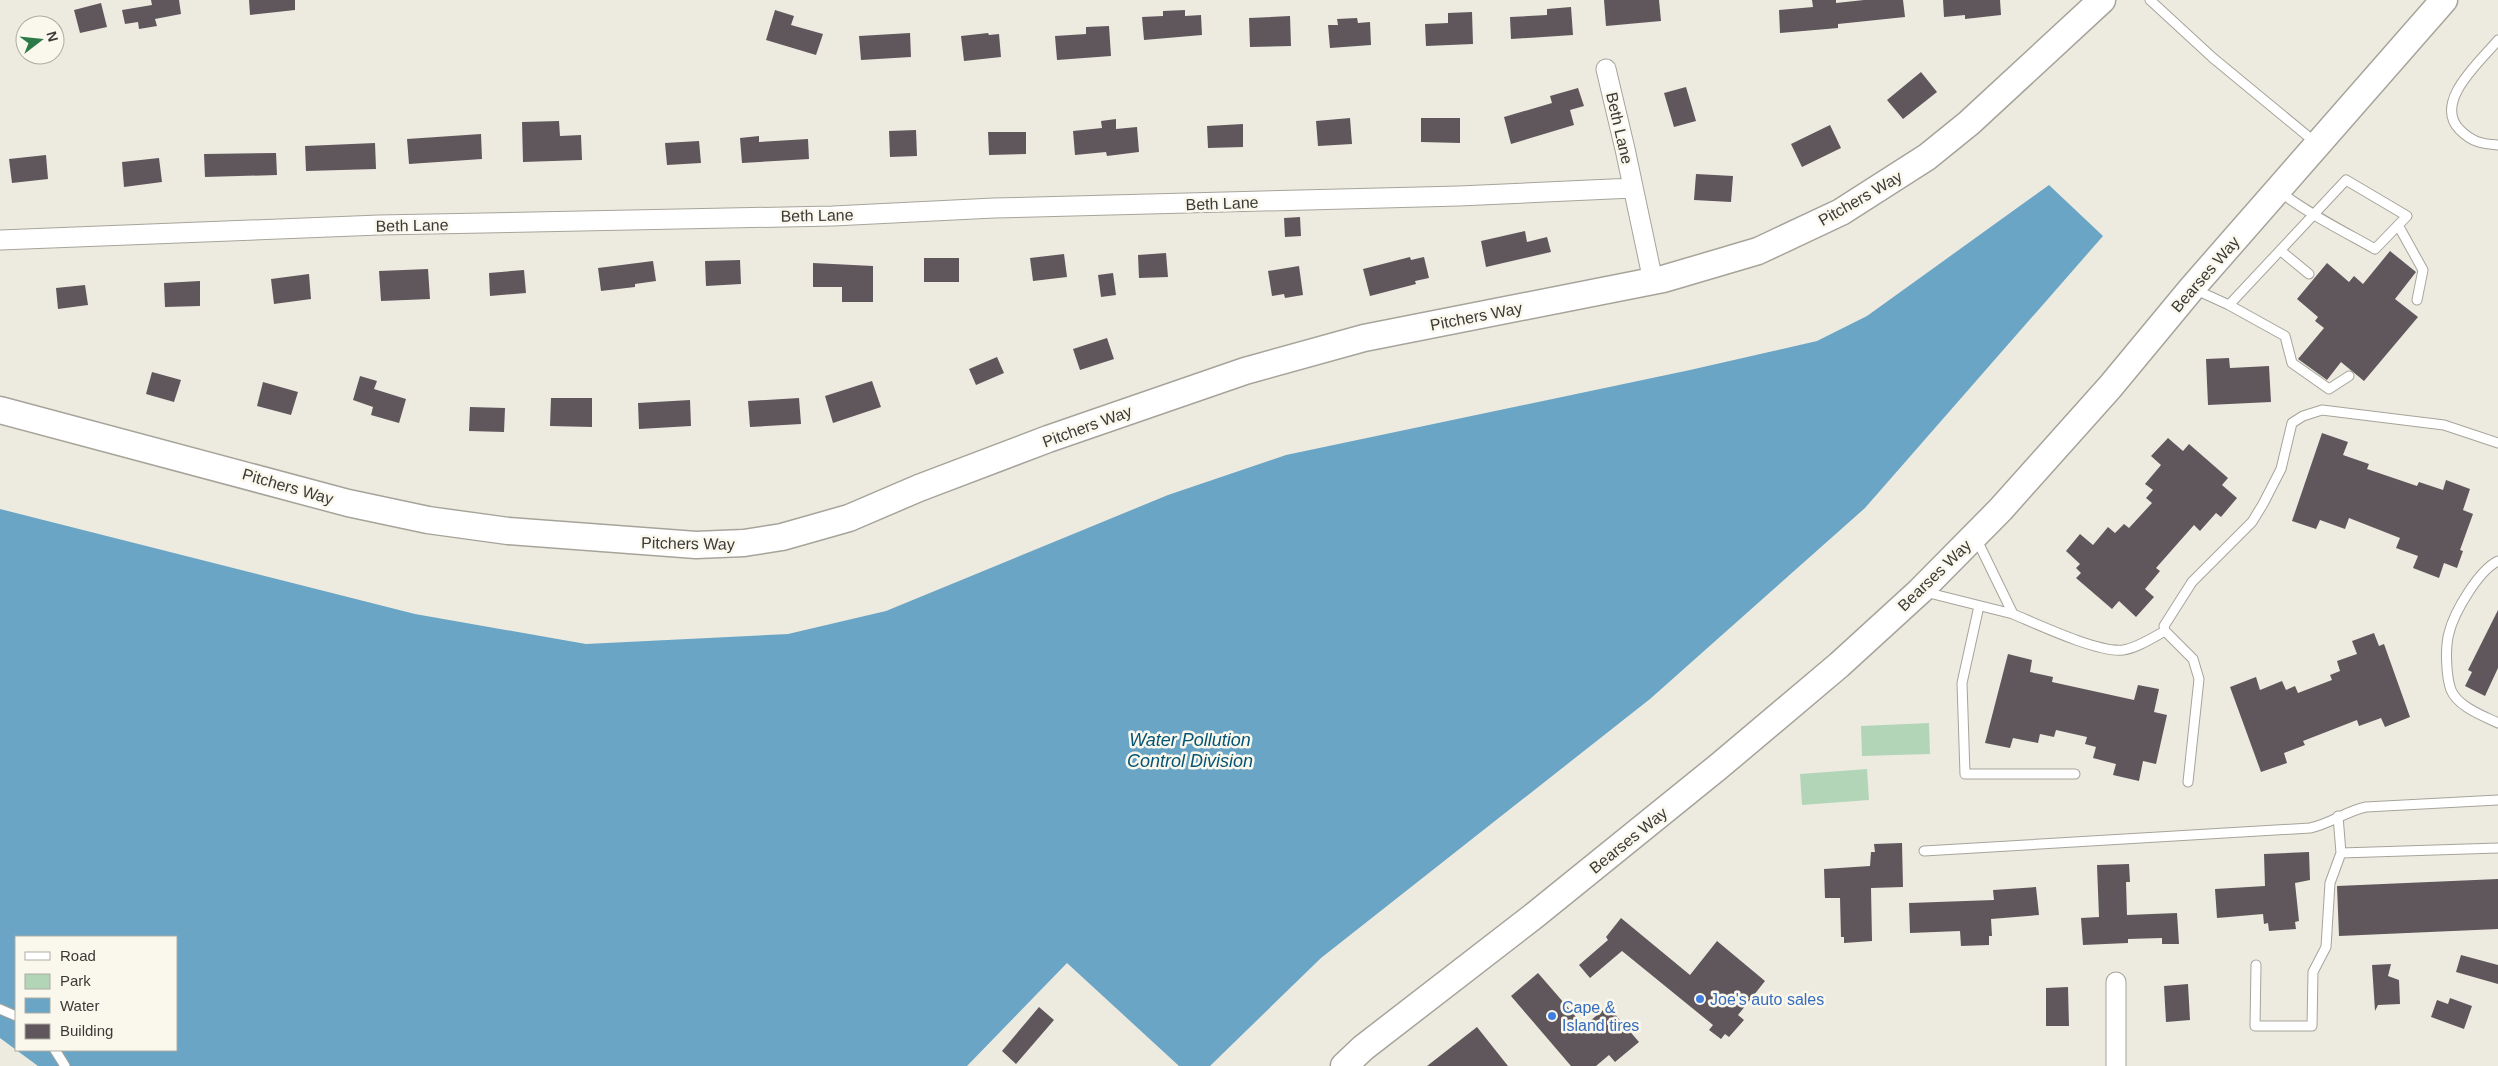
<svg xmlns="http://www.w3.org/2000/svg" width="2498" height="1066" font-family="Helvetica,sans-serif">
<rect width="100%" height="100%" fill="#edebe0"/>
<!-- green -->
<path fill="#b3d5b7" d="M1929 723 1930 754 1862 756 1861 726Z
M1867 769 1869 800 1802 805 1800 774Z"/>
<!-- water -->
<path fill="#6aa5c6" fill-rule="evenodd" d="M2049 185 2103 236 1865 508 1650 699 1321 958 1210 1066H1179L1067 963 967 1066H38L0 1038V509L415 614 586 644 788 634 886 611 1168 495 1286 455 1690 370 1817 341 1867 316ZM16 937H176V1050H16Z"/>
<!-- building -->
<path fill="#60575d" d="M151 0H179L181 14 155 19 157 26 139 29 138 22 125 24 122 10 152 5Z
M249 0H295V10L250 15Z
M1604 0H1659L1661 21 1606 26Z
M1812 0H1836V3L1864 0H1903L1905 17 1838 24V28L1780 33 1779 10 1813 7Z
M1943 0H2000L2001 15 1965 19V15L1944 17Z
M101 3 107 27 80 33 74 10Z
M1571 7 1573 35 1511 39 1510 17 1547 15V9Z
M775 10 794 16 791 25 823 34 816 55 766 40Z
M1185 10V16L1201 15 1202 35 1144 40 1142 17 1163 16V11Z
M1472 12 1473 44 1426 46 1425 24 1448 23V13Z
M1290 16 1291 46 1250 47 1249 18Z
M1357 18 1358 23 1370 22 1371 45 1330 48 1328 25H1338L1337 19Z
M1109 26 1111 56 1057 60 1055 36 1086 34V27Z
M910 33 911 57 861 60 859 36Z
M988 33 989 35 999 34 1001 57 964 61 961 36Z
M1921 72 1937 92 1903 119 1887 100Z
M1686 87 1696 121 1674 127 1664 93Z
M1578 88 1584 106 1570 110 1574 125 1511 144 1504 117 1552 103 1550 96Z
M1350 118 1352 144 1318 146 1316 121Z
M1421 118H1460V143L1421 142Z
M1116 119V129L1137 127 1139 152 1107 156 1106 152 1075 155 1073 131 1102 128 1101 121Z
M559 121 560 136 581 135 582 160 523 162 522 122Z
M1243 124V147L1208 148 1207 126Z
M1830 125 1841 148 1802 167 1791 144Z
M916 130 917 156 890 157 889 131Z
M988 132H1026V154L989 155Z
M481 134 482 159 409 164 407 139Z
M759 136V142L808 139 809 159 742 163 740 138Z
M699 141 701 163 667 165 665 143Z
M375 143 376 169 306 171 305 146Z
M276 153 277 175 205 177 204 154Z
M46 155 48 179 12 183 9 159Z
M159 158 162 182 124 187 122 162Z
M1696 174 1733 176 1731 202 1694 200Z
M1300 217 1301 236 1285 237 1284 218Z
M1525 231 1527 242 1547 237 1551 252 1486 267 1481 241Z
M2390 251 2416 272 2395 299 2418 317 2364 381 2341 362 2327 380 2298 359 2324 328 2315 321 2318 317 2297 299 2327 263 2349 282 2354 276 2363 284Z
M1166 253 1168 277 1139 278 1138 255Z
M1064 254 1067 277 1033 281 1030 258Z
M1410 257 1411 260 1424 257 1429 278 1415 281 1416 284 1370 296 1363 269Z
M924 258H959V282H924Z
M740 260 741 284 706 286 705 261Z
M653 261 656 281 635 284V287L601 291 598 268Z
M813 263 873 266V302H842V287H813Z
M1299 266 1303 295 1285 298 1284 294 1272 296 1268 271Z
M428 269 430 299 381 301 379 271Z
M524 270 526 293 490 296 489 273Z
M1113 273 1116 295 1101 297 1098 275Z
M309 274 311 299 274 304 271 279Z
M200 281V306L165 307 164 283Z
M85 285 88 305 58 309 56 288Z
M1107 338 1114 359 1080 370 1073 349Z
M997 357 1004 373 976 385 969 369Z
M2229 358 2230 368 2269 366 2271 402 2208 405 2206 359Z
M152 372 181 380 174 402 146 394Z
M360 376 377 381 374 389 406 399 399 423 371 415 373 407 353 400Z
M872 381 881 407 833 423 825 396Z
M263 382 298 392 291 415 257 406Z
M551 398H592V427L550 426Z
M799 398 801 424 750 427 748 401Z
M690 400 691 426 639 429 638 403Z
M470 407 505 408 504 432 469 431Z
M2322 433 2348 442 2343 455 2369 464 2367 469 2417 486 2419 482 2443 490 2446 480 2470 489 2463 510 2473 514 2460 550 2463 551 2457 568 2444 563 2439 578 2413 568 2418 556 2396 548 2400 538 2349 518 2345 529 2320 520 2316 529 2292 521Z
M2168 438 2183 451 2189 444 2228 478 2222 485 2237 498 2221 517 2216 513 2200 531 2194 525 2156 568 2160 571 2145 589 2154 597 2136 617 2119 601 2112 609 2076 578 2081 573 2076 568 2080 564 2066 551 2080 534 2093 545 2108 527 2115 533 2124 524 2129 528 2152 503 2146 498 2153 490 2145 484 2161 465 2151 456Z
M2498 610V668L2485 696 2465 686 2472 672 2468 670Z
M2374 633 2379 646 2384 644 2410 717 2385 727 2381 718 2359 726 2357 720 2303 741 2305 745 2284 753 2287 763 2261 772 2230 687 2256 677 2260 690 2282 681 2286 690 2295 686 2298 693 2332 680 2330 675 2340 671 2337 661 2357 654 2352 641Z
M2008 654 2032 660 2030 672 2053 677 2052 682 2134 700 2138 685 2159 689 2154 712 2167 715 2156 764 2143 761 2139 781 2113 775 2116 764 2093 758 2096 747 2085 744 2087 737 2056 730 2054 737 2040 734 2038 743 2013 738 2010 748 1985 743Z
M1902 843 1903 887 1871 888 1872 941 1844 943V937H1841L1840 898H1825L1824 869 1870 866 1871 852H1875L1874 844Z
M2309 852 2310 880 2295 883 2299 921 2295 922 2296 929 2269 931 2268 923 2264 924 2263 914 2217 918 2215 889 2265 886 2264 854Z
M2129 864 2130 882H2126L2127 915 2177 913 2179 944H2162V938L2128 939V943L2083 945 2081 918 2099 917 2097 865Z
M2498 879V929L2339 936 2337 886Z
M2036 887 2039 915 1991 919 1992 936H1989V945L1961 946 1960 931 1910 933 1909 903 1994 900 1993 890Z
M1621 918 1690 975 1717 941 1765 981 1738 1015 1744 1020 1729 1037 1725 1034 1721 1039 1709 1030 1713 1025 1622 951 1590 978 1579 965 1608 940 1606 937Z
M2461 955 2498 965V984L2456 972Z
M2391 964 2388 976 2399 980 2400 1004 2378 1005 2375 1011 2372 965Z
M1538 973 1584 1026 1608 1006 1639 1042 1615 1062 1609 1055 1596 1066H1571L1511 996Z
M2188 984 2190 1020 2166 1022 2164 986Z
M2068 987 2069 1026H2046V988Z
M2450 998 2472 1006 2464 1029 2431 1017 2437 1000 2448 1004Z
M1039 1007 1054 1020 1016 1064 1002 1051Z
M1477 1027 1508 1066H1427Z"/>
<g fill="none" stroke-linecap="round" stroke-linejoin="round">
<defs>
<path id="service" d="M2150 0 2213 58 2316 143
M2498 40C2481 61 2432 102 2460 130 2472 142 2482 144 2498 145
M2398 225 2423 270 2417 300
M2281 251 2309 274
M2194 289 2229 305 2346 180 2407 216 2375 249C2343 231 2309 214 2280 192
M2229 305 2285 336 2292 363 2329 389 2349 376
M2498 561C2479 570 2454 612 2449 633 2445 647 2446 676 2451 690 2458 707 2484 716 2498 723
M1925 592 2013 614 1976 538
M1979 606 1962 683 1965 774H2075
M2013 614C2037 624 2098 653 2123 650 2137 648 2152 638 2165 631
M2188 782 2199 679 2193 659 2165 631 2164 626 2192 582 2252 522 2263 504 2281 469 2292 423 2303 416 2322 410 2444 425 2498 443
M2338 816 2341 853 2498 848
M1924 851 2310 828C2330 824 2346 811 2366 807L2498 800
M2256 965 2255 1026H2312L2313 972 2326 947 2330 883 2341 853
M0 1009 16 1016
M55 1050 65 1066"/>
<path id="minor" d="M1606 69 1625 149 1653 281
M0 240 379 225 833 216 994 208 1459 196 1633 188
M2116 1066V982"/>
<path id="secondary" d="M0 410 348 503 428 520 508 531 696 545 744 543 782 537 849 518 919 488 1048 439 1245 371 1364 338 1663 279 1758 251 1841 212 1927 157 1969 123 2102 0
M1344 1066 1363 1048 1535 915 1718 767 1839 665 1920 591 2001 509 2110 387 2192 288 2444 0"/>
</defs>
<!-- service casing -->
<use href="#service" stroke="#a6a49a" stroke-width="11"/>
<!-- minor casing -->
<use href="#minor" stroke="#a6a49a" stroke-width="21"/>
<!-- secondary casing -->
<use href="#secondary" stroke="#a6a49a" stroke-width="29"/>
<!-- service -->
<use href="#service" stroke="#fff" stroke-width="9"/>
<!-- minor -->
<use href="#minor" stroke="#fff" stroke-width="19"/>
<!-- secondary -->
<use href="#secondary" stroke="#fff" stroke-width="26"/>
</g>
<!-- markers -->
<g fill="#3f7fe0" stroke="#faf8ed" stroke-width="2">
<circle cx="1700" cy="999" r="5"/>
<circle cx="1552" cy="1016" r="5"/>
</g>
<g text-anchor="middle" stroke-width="5" stroke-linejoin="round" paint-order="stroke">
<!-- street labels -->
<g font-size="16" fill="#3b3a36" stroke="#faf8ed">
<text transform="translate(1620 128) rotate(77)" y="6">Beth Lane</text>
<text transform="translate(1860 198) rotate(-30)" y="6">Pitchers Way</text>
<text transform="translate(1222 203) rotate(-2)" y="6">Beth Lane</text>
<text transform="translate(817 215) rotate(-1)" y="6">Beth Lane</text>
<text transform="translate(412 225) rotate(-1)" y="6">Beth Lane</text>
<text transform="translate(2205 274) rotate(-49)" y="6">Bearses Way</text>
<text transform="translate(1476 316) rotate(-11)" y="6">Pitchers Way</text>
<text transform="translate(1087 426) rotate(-20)" y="6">Pitchers Way</text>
<text transform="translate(288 486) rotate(16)" y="6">Pitchers Way</text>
<text transform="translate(688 543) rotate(1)" y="6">Pitchers Way</text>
<text transform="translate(1934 575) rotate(-44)" y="6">Bearses Way</text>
<text transform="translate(1628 840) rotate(-39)" y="6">Bearses Way</text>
</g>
<!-- shop labels -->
<g font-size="16" fill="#366cbe" stroke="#faf8ed" text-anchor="start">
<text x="1710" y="1005">Joe's auto sales</text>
<text x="1562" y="1013">Cape &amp;<tspan x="1562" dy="18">Island tires</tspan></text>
</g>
<!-- water labels -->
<g font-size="18" font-style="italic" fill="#045475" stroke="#faf8ed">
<text x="1190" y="746">Water Pollution<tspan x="1190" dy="21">Control Division</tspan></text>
</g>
</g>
<!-- legend -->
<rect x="15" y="936" width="162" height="115" fill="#faf8ed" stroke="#aeaca4"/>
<rect x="25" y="952" width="25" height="8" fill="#ffffff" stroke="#aeaca4"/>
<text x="60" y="961" font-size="15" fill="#3b3a36">Road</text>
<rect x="25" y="974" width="25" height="15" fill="#b3d5b7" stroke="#aeaca4"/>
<text x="60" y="986" font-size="15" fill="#3b3a36">Park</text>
<rect x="25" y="998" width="25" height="15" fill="#6aa5c6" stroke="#aeaca4"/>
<text x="60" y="1011" font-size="15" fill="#3b3a36">Water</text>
<rect x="25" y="1024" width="25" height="15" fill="#60575d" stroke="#aeaca4"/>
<text x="60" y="1036" font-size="15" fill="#3b3a36">Building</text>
<!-- north arrow -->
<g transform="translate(40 40) rotate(74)"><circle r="24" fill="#faf8ed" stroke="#aeaca4"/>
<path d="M0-4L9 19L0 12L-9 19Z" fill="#2d7a49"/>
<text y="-8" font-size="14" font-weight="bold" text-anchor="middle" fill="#3b3a36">N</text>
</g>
</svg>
